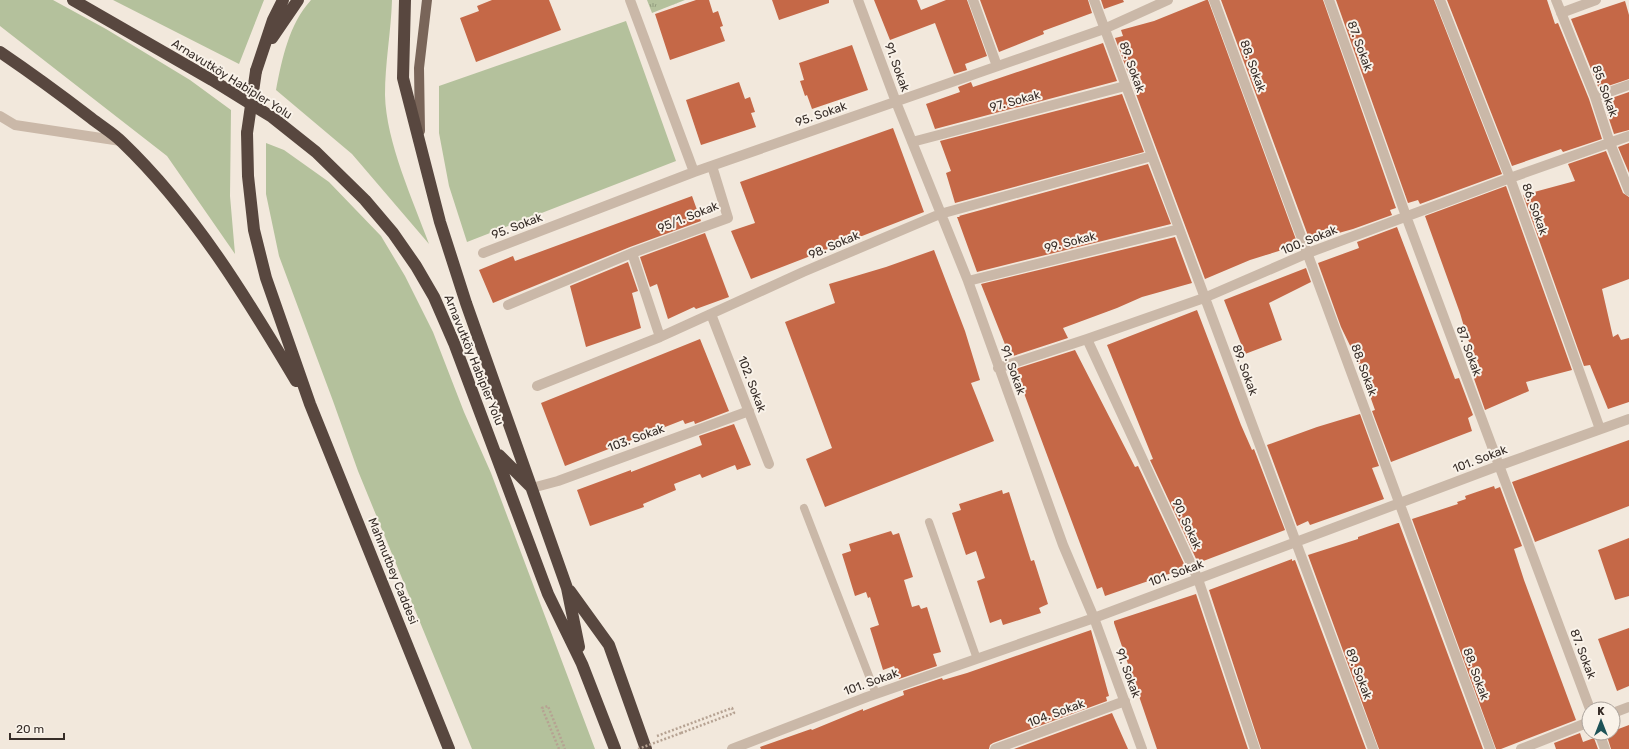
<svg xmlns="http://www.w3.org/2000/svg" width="1629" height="749" font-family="Rubik,sans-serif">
<defs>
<pattern id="park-tufts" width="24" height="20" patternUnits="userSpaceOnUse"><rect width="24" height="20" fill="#b4c19c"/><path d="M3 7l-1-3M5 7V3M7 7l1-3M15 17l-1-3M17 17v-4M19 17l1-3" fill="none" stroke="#939d7f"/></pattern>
</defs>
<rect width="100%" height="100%" fill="#f2e8dc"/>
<!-- grass -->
<path fill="#b4c19c" d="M0 0H53L106 29 190 80 231 110 230 196 235 254 167 156 0 26Z
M113 0H264L239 64Z
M311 0H392C391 32 385 63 385 95 386 142 413 200 429 244L352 154 276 90C282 59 289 24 311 0Z
M626 21 676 161 467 242 449 186 439 133V86Z
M266 143 284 150 329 182 381 236 405 276 433 332 464 412 491 473 595 749H472L358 471 333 401 279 256 266 194Z"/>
<!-- park -->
<path fill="url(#park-tufts)" d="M647 0H685L652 13Z"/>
<!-- building -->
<path fill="#c56847" d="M492 0H549L561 30 476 62 460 18 479 11 477 6Z
M696 0H709L713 13 718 11 723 26 720 27 725 41 670 60 655 14Z
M772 0H829V3L779 20Z
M874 0H917L921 10 946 0H967L987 56 965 64 967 70 954 74 935 23 890 40Z
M980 0H1088L1092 13 1043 31 1044 34 999 52Z
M1101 0H1123L1124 2 1104 9Z
M1206 0H1208L1298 245 1250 260 1205 279 1115 38 1123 36 1121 30 1154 21Z
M1221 0H1323L1396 208 1390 210 1392 215 1353 229 1310 241Z
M1336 0H1434L1502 174 1420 204 1418 200 1408 203Z
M1447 0H1547L1555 24 1558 23 1589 99 1602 139 1563 152 1561 149 1512 166Z
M1625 1 1629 15V79L1599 89 1571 19Z
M1103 43 1117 81 935 129 926 104 960 92 958 87 971 82 973 87Z
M852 45 868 90 812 109 807 95 805 96 800 81 804 80 799 63Z
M739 82 745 99 750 97 755 112 751 113 756 127 701 145 686 100Z
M1629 92V130L1614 134 1603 101Z
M1122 94 1144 152 955 203 946 173 951 171 940 141Z
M893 128 924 212 751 279 731 231 755 223 740 182Z
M1629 143V173L1618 147Z
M1606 151 1623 193 1629 197V279L1602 289 1613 337 1618 334 1621 340 1629 338V402L1608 409 1590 365 1584 366 1523 195 1575 181 1568 164Z
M1148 164 1171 224 977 272 957 217H960L959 216Z
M1506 186 1572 370 1526 382 1529 391 1485 410 1472 373 1481 370 1467 337 1460 313 1425 216Z
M692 196 701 221 630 247 493 303 479 270 513 256 515 261Z
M1397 227 1455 379 1459 378 1473 415 1468 418 1472 431 1391 462 1372 411 1375 410 1358 362 1341 327 1318 263 1359 248 1357 242Z
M705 233 729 297 696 309 694 307 668 319 657 284 650 287 640 257Z
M1175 237 1192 283 1142 297 1117 308 1063 328 1068 338 1010 357 981 284Z
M934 250 965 331 980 380 971 383 994 441 825 507 806 459 832 448 785 322 835 303 829 284 886 267Z
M628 262 638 291 632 293 641 328 586 347 570 286Z
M1306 268 1311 282 1269 303 1282 340 1245 354 1224 300Z
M1197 310 1241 425 1252 450 1254 449 1285 530 1198 563 1150 460 1153 459 1107 345Z
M700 339 729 411 695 424 694 421 685 424 683 420 565 466 541 403Z
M1075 350 1135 467 1138 466 1186 568 1105 596 1102 587 1097 589 1015 369Z
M1360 414 1379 466 1372 468 1384 499 1310 525 1308 521 1297 526 1267 445 1317 427Z
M734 424 751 465 737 470 735 465 702 478 700 474 674 484 676 490 643 504 644 507 590 526 577 490 631 470V472L702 445 699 436Z
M1629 440V506L1535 542 1512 482Z
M1494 486 1495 489 1500 487 1522 546 1514 549 1524 580 1576 720 1501 749H1496L1412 519 1458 504 1457 502 1466 499 1465 496Z
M1002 490 1003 494 1009 492 1031 561 1034 560 1048 604 1039 608 1041 613 1003 625 1001 619 990 623 977 581 985 578 976 551 966 555 952 513 961 510 959 504Z
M1398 523H1399L1483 749H1379L1308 555 1358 539V537Z
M891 531 893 535 899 533 913 577 904 580 912 607 919 605 921 609 927 607 941 652 933 654 937 666 899 679 894 666 883 670 870 628 879 625 870 597 868 598 866 592 855 596 842 554 851 551 849 544Z
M1629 538V596L1615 600 1598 550Z
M1292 559V561L1295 560 1366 749H1261L1209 590Z
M1196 594 1248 749H1157L1114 623V621Z
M1629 628V686L1617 691 1598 639Z
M1091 630 1109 696 1106 697 1107 701 993 743 990 745 989 749H761L760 747 811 729 812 730 863 709V711L904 695 903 691 942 678 943 680 967 673Z
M1112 713 1128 749H1014Z
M1629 725V749H1611L1606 733H1613V731Z
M1580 733 1583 742 1594 738 1598 749H1556L1554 743Z"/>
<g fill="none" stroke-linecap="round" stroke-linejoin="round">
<!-- path -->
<path stroke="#b6a292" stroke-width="2.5" stroke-dasharray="2 2" stroke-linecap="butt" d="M657 736 732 708 734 713 681 733
M559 749 542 708 548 706 565 749"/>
<!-- lane -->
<path stroke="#cab8a8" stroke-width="8" d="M804 508 876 694
M929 522 977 659"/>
<!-- street -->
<path stroke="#cab8a8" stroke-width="10" d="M630 0 694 172
M858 0 896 102 968 281 1063 545 1094 618 1142 749
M973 0 997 66
M1094 0 1373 749
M1214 0C1307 249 1397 500 1490 749
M1329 0 1406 216 1590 709
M1440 0 1510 178 1600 429
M1556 0 1595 97 1610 143 1629 191
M1561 13 1596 0
M1595 97 1629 85
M0 116 15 125 121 141
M912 142 1125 86
M483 253 694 172 1104 29 1168 0
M632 253 728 218 712 166
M968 281 1179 229
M508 305 632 253 660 337
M711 314 769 464
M1087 339 1198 579 1255 749
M998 368 1087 339 1204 298 1308 253 1510 178 1629 136
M537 386 660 337 803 272 940 214 1152 156
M532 488 558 481 749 411
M1613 713 1629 707
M1599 733 1605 749
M732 749 867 697 1094 618 1498 466 1629 419
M995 749 1125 701
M1521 749 1589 722"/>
<!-- primary -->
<path stroke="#796559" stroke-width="10" d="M420 131 419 68 427 0"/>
<!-- highway -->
<path stroke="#58473f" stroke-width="12" d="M73 0 212 80 272 117 316 152 365 200 393 233 416 266 434 297 454 343 548 594 582 664 615 749
M405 0 403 78 440 222 466 303 567 588 579 647
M272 38 298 0
M0 52C31 73 61 95 91 118 101 126 113 133 122 142 194 211 246 297 296 381
M256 71 273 20 283 0
M247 133 248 176 254 230 266 278 310 404 449 749
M499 455 530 486
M570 591 609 645 646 749"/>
<!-- path-bridge -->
<path stroke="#b6a292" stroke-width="2.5" stroke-dasharray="2 2" stroke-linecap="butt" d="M638 749 681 733"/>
<!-- highway-bridge -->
<path stroke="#58473f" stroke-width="12" d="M247 133 256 71"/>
</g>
<g text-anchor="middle" stroke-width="4" stroke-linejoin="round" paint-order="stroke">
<!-- street labels -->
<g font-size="12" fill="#372d28" stroke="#f9f2e9">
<text transform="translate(1360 46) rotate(70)" y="4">87. Sokak</text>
<text transform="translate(1253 66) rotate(70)" y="4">88. Sokak</text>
<text transform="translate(897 67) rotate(70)" y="4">91. Sokak</text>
<text transform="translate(1132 67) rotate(70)" y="4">89. Sokak</text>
<text transform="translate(232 79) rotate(32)" y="4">Arnavutköy Habipler Yolu</text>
<text transform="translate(1605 91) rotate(70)" y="4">85. Sokak</text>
<text transform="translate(1015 101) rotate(-15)" y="4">97. Sokak</text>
<text transform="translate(821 114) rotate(-19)" y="4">95. Sokak</text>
<text transform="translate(1535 209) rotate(70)" y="4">86. Sokak</text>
<text transform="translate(688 217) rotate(-22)" y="4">95/1. Sokak</text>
<text transform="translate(517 226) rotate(-21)" y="4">95. Sokak</text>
<text transform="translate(1309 240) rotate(-22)" y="4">100. Sokak</text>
<text transform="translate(1070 242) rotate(-14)" y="4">99. Sokak</text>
<text transform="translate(834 245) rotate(-23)" y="4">98. Sokak</text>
<text transform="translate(1469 351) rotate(70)" y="4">87. Sokak</text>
<text transform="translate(474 360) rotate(68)" y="4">Arnavutköy Habipler Yolu</text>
<text transform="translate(1013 370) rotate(70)" y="4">91. Sokak</text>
<text transform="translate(1245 370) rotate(70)" y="4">89. Sokak</text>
<text transform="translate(1364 370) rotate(70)" y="4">88. Sokak</text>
<text transform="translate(752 384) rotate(69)" y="4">102. Sokak</text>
<text transform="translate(636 438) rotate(-20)" y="4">103. Sokak</text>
<text transform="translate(1480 459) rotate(-21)" y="4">101. Sokak</text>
<text transform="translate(1187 524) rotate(65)" y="4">90. Sokak</text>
<text transform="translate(393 571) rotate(68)" y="4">Mahmutbey Caddesi</text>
<text transform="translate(1176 573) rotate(-20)" y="4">101. Sokak</text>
<text transform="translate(1583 654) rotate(69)" y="4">87. Sokak</text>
<text transform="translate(1128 673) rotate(70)" y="4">91. Sokak</text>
<text transform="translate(1359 674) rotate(69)" y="4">89. Sokak</text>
<text transform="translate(1476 674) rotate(70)" y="4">88. Sokak</text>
<text transform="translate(871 682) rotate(-20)" y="4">101. Sokak</text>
<text transform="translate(1056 713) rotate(-20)" y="4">104. Sokak</text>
</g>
</g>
<!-- north arrow -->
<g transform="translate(1601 721)"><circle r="19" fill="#f9f2e9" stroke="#aba39c"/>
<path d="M0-3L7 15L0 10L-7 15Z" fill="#1e5358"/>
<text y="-6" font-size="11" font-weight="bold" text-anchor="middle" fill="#372d28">K</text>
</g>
<!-- scale -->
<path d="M10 733v6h54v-6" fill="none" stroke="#372d28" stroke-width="2"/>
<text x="16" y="733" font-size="12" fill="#372d28" stroke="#f9f2e9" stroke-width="3" paint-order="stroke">20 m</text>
</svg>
